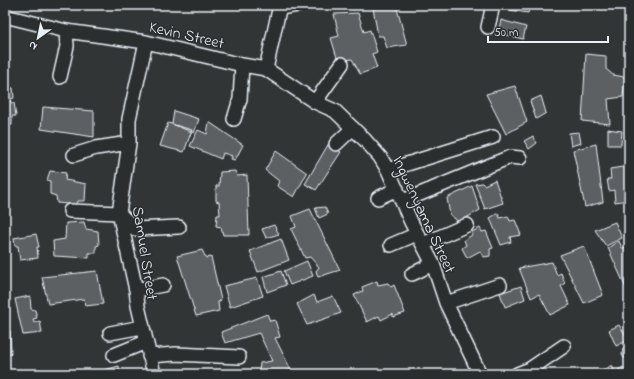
<svg xmlns="http://www.w3.org/2000/svg" width="634" height="379" font-family="'Indie Flower',sans-serif">
<rect width="100%" height="100%" fill="#323536"/>
<filter id="ink" filterUnits="userSpaceOnUse"><feTurbulence type="fractalNoise" baseFrequency=".025" numOctaves="2"/><feDisplacementMap in="SourceGraphic" scale="8" xChannelSelector="R" yChannelSelector="G"/><feConvolveMatrix kernelMatrix="1 2 1 2 8 2 1 2 1" color-interpolation-filters="sRGB"/></filter>
<g filter="url(#ink)">
<!-- building -->
<path fill="#5c6063" stroke="#e8f1f8" d="M396 5 407 45 387 48 383 36H378L373 8Z
M511 5H530L528 13 510 10Z
M358 13 364 32 370 30 377 52 372 54 377 68 360 74 352 59 338 61 331 38 339 36 334 14Z
M501 20 526 27 523 39 498 33Z
M586 54 606 56V69L613 75 625 77 623 97 608 99 610 124 582 121Z
M515 86 527 122 506 134 486 94Z
M5 87 13 88 14 98 10 99 11 103H14L16 116H12V125L5 126Z
M541 96 546 113 536 119 530 101Z
M43 107 94 111V137L41 129Z
M174 111 199 119 194 133 172 124Z
M209 122 243 145 235 160 231 159 232 156 223 153 221 159 190 146 198 130 207 134Z
M168 123 192 130 184 152 160 146Z
M608 129 622 131 621 145H608Z
M579 132 581 143 571 146 569 133Z
M533 136 537 143 529 149 524 141Z
M329 143 341 152 316 190 305 184Z
M596 144 603 202 585 207 573 150Z
M276 151 307 173 294 197 277 186 279 181 265 170Z
M629 166V200L615 202 614 190 609 191 607 179H611L610 169Z
M50 171 66 173 65 180 86 184 85 201H78L77 205 57 203 56 196 50 194V181L47 180Z
M235 171 237 176 247 175 249 235H223L221 227 216 226 217 215H220L219 202 216 201V186H219L220 172Z
M495 180 503 203 485 209 475 184 482 183 484 185Z
M472 186 480 210 459 222 450 215 447 198Z
M325 207 328 214 319 218 315 208Z
M310 209 340 270 318 277 316 271 319 267 310 257 305 258 291 229 296 227 292 216Z
M498 213 500 218 508 216 510 221 515 220 521 235 510 237 511 242 501 245 490 218Z
M84 222 86 229 98 231 99 245 96 246V253H89V258L54 256 53 241 65 239 66 223Z
M615 222 622 238 606 246 595 230Z
M274 225 279 234 266 238 262 229Z
M480 228 482 232 486 231 493 248 490 249V256L484 257 480 251 467 258 462 248 466 245 464 240 472 235V232Z
M36 234 39 247H37L38 258 20 260 18 246H15L14 238Z
M281 239 289 260 258 272 250 251Z
M619 241 622 248 629 247V287L626 288 608 248Z
M584 246 603 295 584 303 560 255Z
M202 250 206 258 211 257 221 300 218 302 219 311 196 316 177 256Z
M307 261 313 276 290 285 284 271Z
M552 262 557 275 561 273 565 283 561 286 570 305 550 315 539 294 531 298 519 268Z
M97 271 103 304 85 306 84 299 48 304 42 277Z
M281 271 286 285 267 292 263 277Z
M257 278 263 296 230 307 224 286Z
M377 281 378 285 388 283 391 287 394 285 405 313 393 317V314L381 320 379 316 367 322 354 295 363 291 362 287Z
M521 286 525 299 505 307 500 293Z
M314 295 317 302 333 296 341 313 307 325 297 304Z
M30 296 31 309 35 310 37 318 33 319 34 323 40 321 42 333 23 335 15 299Z
M267 314 270 321 275 320 280 337 275 338 291 370 279 374H271L269 370 259 372 260 363 272 361 259 333 225 343 221 332Z
M619 325 629 340 616 346 609 330Z
M5 331H10L11 354 5 355Z
M627 345H629V359L624 358 622 355 623 348Z
M612 365 615 372 623 367 627 374H603L601 372Z
M119 366 120 374H90Z"/>
<g fill="none" stroke-linecap="round" stroke-linejoin="round">
<defs>
<path id="street" d="M280 8 298 5
M5 16 66 31 146 42 242 65 266 69 315 102 335 111 365 140 380 157 388 170 411 222 433 264 446 303 480 374
M488 27 493 5
M146 42 129 119V143L119 213 136 290 138 306 154 374
M266 69 280 5
M60 77 67 46 66 31
M315 102 342 64
M234 119 240 99 242 65
M336 144 353 128
M74 155 96 148 129 143
M388 170 493 137
M378 198 397 189
M403 201 510 157 520 158
M70 211 119 213 135 229 179 227
M423 244 467 225
M391 245 417 234
M412 274 433 264
M136 290 163 285
M446 303 500 285
M110 333 142 327
M114 355 146 342
M149 356 176 354 239 357
M517 374 530 369 564 346"/>
</defs>
<!-- street casing -->
<use href="#street" stroke="#e8f1f8" stroke-width="16"/>
<!-- street -->
<use href="#street" stroke="#2a2d2e" stroke-width="13"/>
</g>
</g>
<g text-anchor="middle" stroke-width="3" stroke-linejoin="round" paint-order="stroke">
<!-- street labels -->
<g font-size="16" fill="#e8f1f8" stroke="#2a2d2e">
<text transform="translate(187 34) rotate(13)" y="6">Kevin Street</text>
<text transform="translate(425 214) rotate(65)" y="6">Ingwenyama Street</text>
<text transform="translate(146 253) rotate(81)" y="6">Samuel Street</text>
</g>
</g>
<!-- margin -->
<rect width="634" height="379" fill="none" stroke="#2a2d2e" stroke-width="20"/>
<rect x="10" y="10" width="614" height="359" fill="none" stroke="#e8f1f8" stroke-width="1.5" filter="url(#ink)"/>
<!-- north arrow -->
<g transform="translate(38 38) rotate(213)" stroke="#2a2d2e" stroke-width="3" paint-order="stroke">
<path d="M0-3L7 15L0 10L-7 15Z" fill="#e8f1f8"/>
<text y="-6" font-size="11" font-weight="bold" text-anchor="middle" fill="#e8f1f8">N</text>
</g>
<!-- scale -->
<path d="M488 36v6h120v-6" fill="none" stroke="#e8f1f8" stroke-width="2"/>
<text x="494" y="36" font-size="12" fill="#e8f1f8" stroke="#2a2d2e" stroke-width="3" paint-order="stroke">50 m</text>
</svg>
